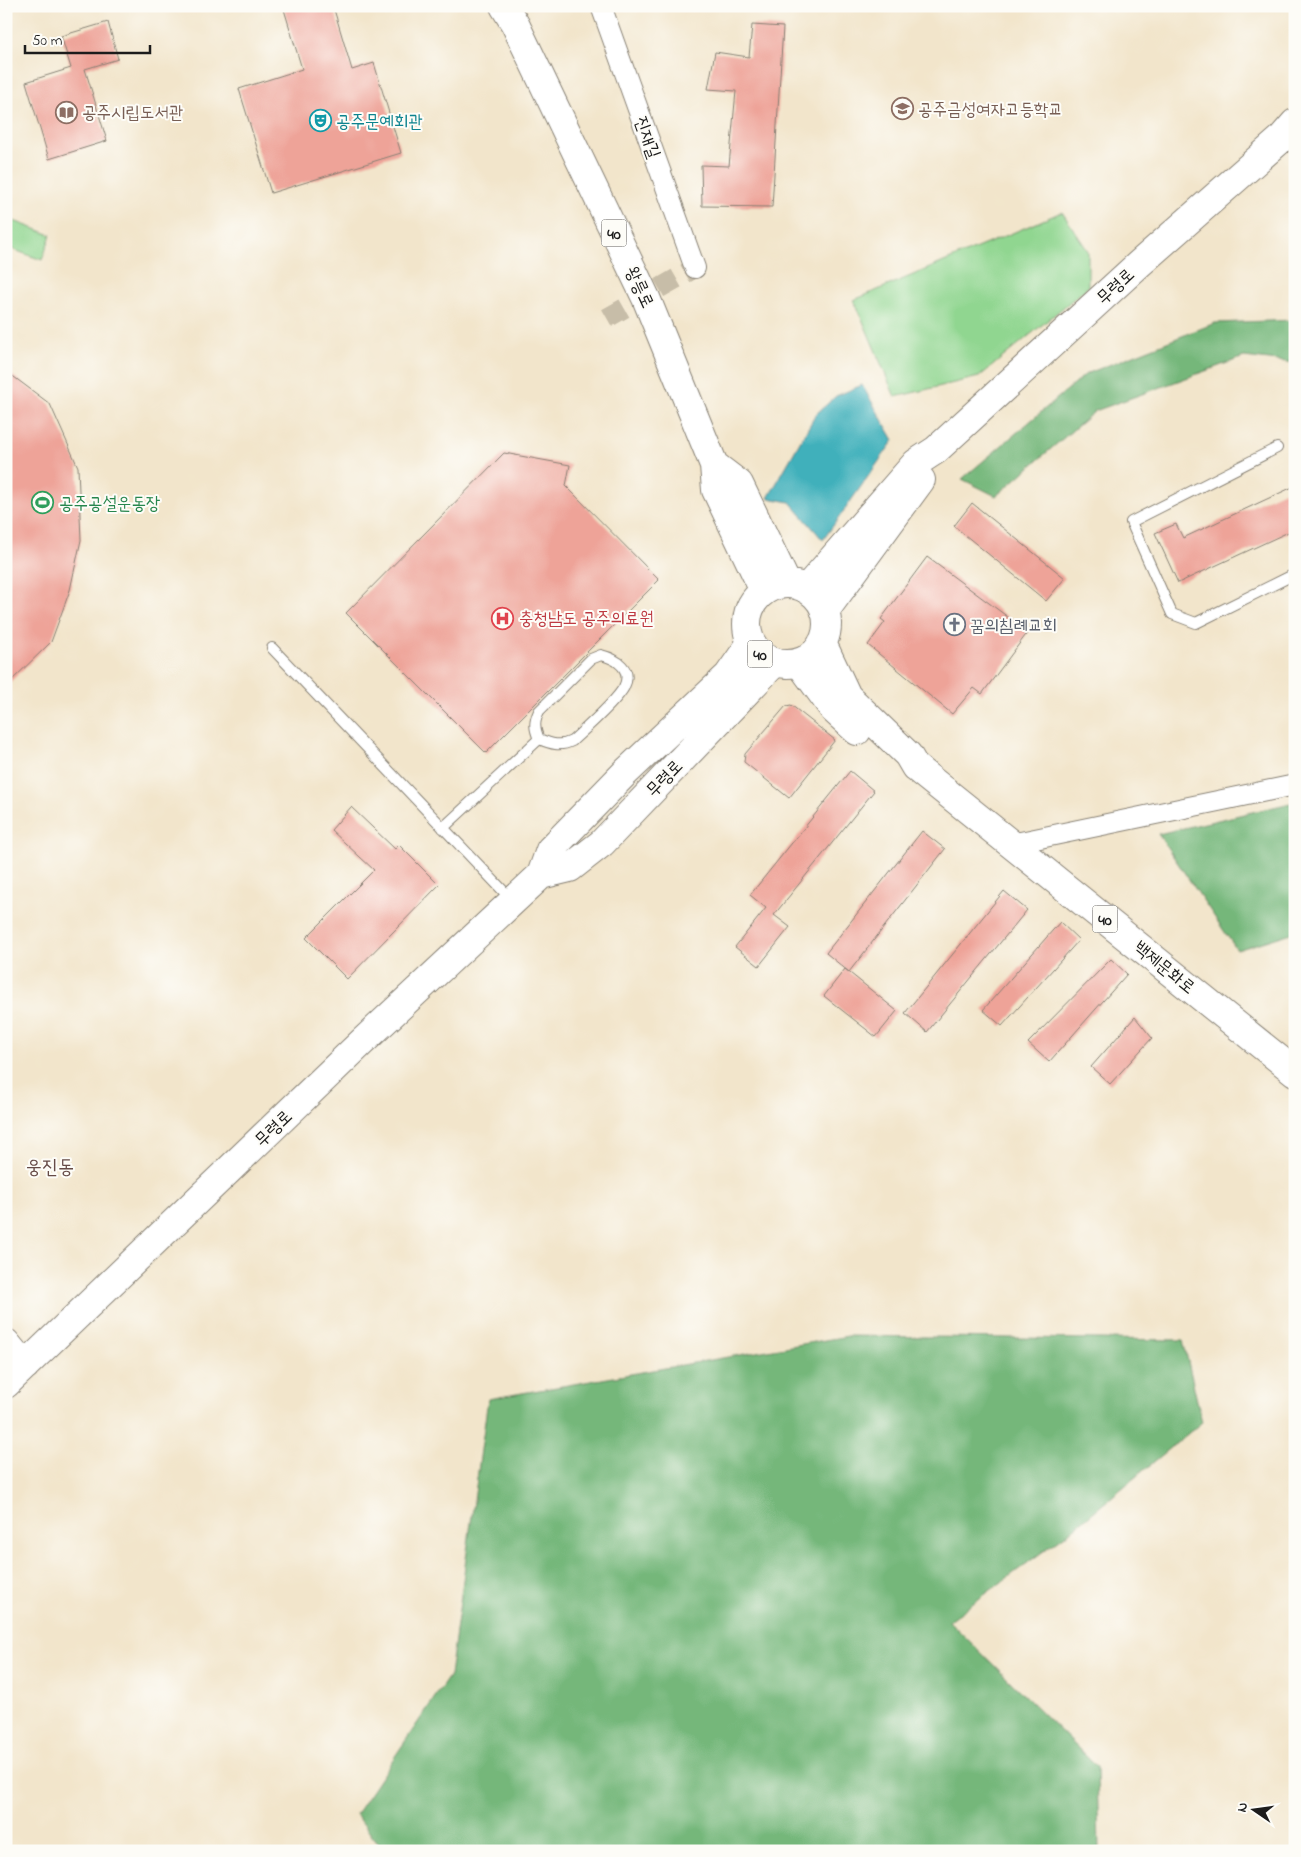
<svg xmlns="http://www.w3.org/2000/svg" width="1301" height="1857" font-family="'Indie Flower','Poor Story',sans-serif">
<rect width="100%" height="100%" fill="#fdfcf7"/>
<filter id="ink" filterUnits="userSpaceOnUse"><feTurbulence type="fractalNoise" baseFrequency=".02" numOctaves="2"/><feDisplacementMap in="SourceGraphic" scale="10" xChannelSelector="R" yChannelSelector="G"/><feConvolveMatrix kernelMatrix="1 2 1 2 8 2 1 2 1" color-interpolation-filters="sRGB"/></filter>
<filter id="wash" filterUnits="userSpaceOnUse"><feTurbulence type="fractalNoise" baseFrequency=".0096" numOctaves="4" result="noise"/><feDisplacementMap in="SourceGraphic" scale="20" xChannelSelector="R" yChannelSelector="G"/><feGaussianBlur stdDeviation="1.12" result="paint"/><feColorMatrix in="noise" values="0 0 0 0 0 0 0 0 0 0 0 0 0 0 0 0 0 1.4 0 .05"/><feComposite in="paint" operator="in"/></filter>
<g filter="url(#wash)">
<rect width="100%" height="100%" fill="#f2e5cb"/>
<!-- green -->
<path fill="#90d690" stroke="#567956" d="M1062 212 1088 251V287L979 377 895 397 854 300Z
M6 218 51 235 42 260 6 247Z"/>
<!-- forest -->
<path fill="#74b77a" stroke="#486a4b" d="M1295 320V363L1244 357 1095 411 996 496 962 479 1086 374 1215 323Z
M1295 802V932L1237 950 1158 834Z
M848 1336 1183 1340 1202 1422 1068 1533 949 1621 1097 1767 1099 1851H383L356 1814 450 1675 488 1399Z"/>
<!-- water -->
<path fill="#40b0bb" stroke="#2e666c" d="M862 385 894 440 823 540 790 502 768 498 816 414 836 396Z"/>
<g id="blocks">
<!-- building -->
<path fill="#eea398" d="M283 6H333L352 70 374 63 401 153 271 193 239 89 302 69Z
M108 22 118 59 85 69 107 141 49 159 26 82 71 68 61 36Z
M752 25 783 27 772 207 702 206 701 165 729 166 736 91 708 89 715 52 749 57Z
M6 371 50 404 78 467 81 540 70 590 51 642 6 686Z
M504 453 570 465 566 486 659 580 486 753 346 613Z
M1295 486V529L1178 583 1155 533 1176 524 1183 538Z
M972 503 1065 578 1046 601 954 526Z
M927 557 1028 632 982 694 974 688 952 714 868 645 885 622 881 619Z
M791 705 835 740 789 798 744 762 745 754 786 706Z
M850 771 874 791 774 915 790 927 759 966 735 947 766 908 750 895Z
M351 807 395 849 399 845 439 885 347 979 306 938 374 870 331 830Z
M922 831 945 849 849 972 826 953Z
M1004 891 1027 910 927 1032 905 1013Z
M1060 922 1079 940 1002 1026 983 1010Z
M1111 959 1127 974 1049 1062 1028 1043Z
M845 969 897 1011 876 1037 824 996Z
M1135 1017 1152 1038 1110 1084 1091 1067Z"/>
</g>
</g>
<g filter="url(#ink)">
<use href="#blocks" fill-opacity="0" stroke="#878074" stroke-width="1"/>
<g fill="none" stroke-linecap="round" stroke-linejoin="round">
<!-- street-tunnel -->
<path stroke="#c7bda8" stroke-width="20" stroke-dasharray="20 10" stroke-linecap="butt" d="M607 318 695 268"/>
<defs>
<path id="lane" d="M1277 448 1131 522 1172 614 1196 623 1295 574
M272 648 513 901
M601 655C617 659 633 669 624 687 617 701 585 729 572 741 560 747 551 744 539 739 534 728 534 722 539 711L591 659Z
M443 828 539 739"/>
<path id="street" d="M601 6 695 268
M1011 844 1295 785"/>
<path id="secondary" d="M806 589 916 463 936 450 1139 264 1281 139 1295 123
M825 611 921 480
M541 875 570 868 602 843 775 662
M6 1343 25 1366
M6 1384 361 1043 541 875 550 850 625 773 728 676 751 643"/>
<path id="primary" d="M504 6 515 24 646 298 714 465 716 490 764 591
M714 465 739 484 787 584
M747 624a40 40 0 1 1 80 0a40 40 0 1 1-80 0Z
M822 643 847 696 908 755 915 767 1295 1072
M799 662 834 710 857 731"/>
</defs>
<!-- lane casing -->
<use href="#lane" stroke="#878074" stroke-width="12"/>
<!-- street casing -->
<use href="#street" stroke="#878074" stroke-width="22"/>
<!-- secondary casing -->
<use href="#secondary" stroke="#878074" stroke-width="30"/>
<!-- primary casing -->
<use href="#primary" stroke="#878074" stroke-width="30"/>
<!-- lane -->
<use href="#lane" stroke="#fff" stroke-width="10"/>
<!-- street -->
<use href="#street" stroke="#fff" stroke-width="20"/>
<!-- secondary -->
<use href="#secondary" stroke="#fff" stroke-width="28"/>
<!-- primary -->
<use href="#primary" stroke="#fff" stroke-width="28"/>
</g>
</g>
<!-- icons -->
<defs>
<symbol id="school-ring" viewBox="-11 -11 22 22"><circle r="9.5" fill="#fdfcf7" stroke="#8d6e63" stroke-width="1.5"/><path d="M0-5L7-2L0 1L-7-2ZM-4 1L0 2.5L4 1V4Q0 6-4 4Z" fill="#8d6e63"/></symbol>
<symbol id="library-ring" viewBox="-11 -11 22 22"><circle r="9.5" fill="#fdfcf7" stroke="#8d6e63" stroke-width="1.5"/><path d="M-6-4Q-3-5.5-.7-3.5V5Q-3 3-6 4ZM6-4Q3-5.5 .7-3.5V5Q3 3 6 4Z" fill="#8d6e63"/></symbol>
<symbol id="theatre-ring" viewBox="-11 -11 22 22"><circle r="9.5" fill="#fdfcf7" stroke="#0f9aa8" stroke-width="1.5"/><path d="M-5-5.5Q0-4 5-5.5V0Q5 5 0 6Q-5 5-5 0ZM-3.3-2.5H-1v1.5H-3.3ZM1-2.5H3.3v1.5H1ZM-2.8 1Q0 5.5 2.8 1Z" fill="#0f9aa8"/></symbol>
<symbol id="stadium-ring" viewBox="-11 -11 22 22"><circle r="9.5" fill="#fdfcf7" stroke="#2e9e5b" stroke-width="1.5"/><path d="M0-5a6.5 5 0 1 0 0 10a6.5 5 0 1 0 0-10ZM-3.5-1.8h7v3.6h-7Z" fill="#2e9e5b"/></symbol>
<symbol id="hospital-ring" viewBox="-11 -11 22 22"><circle r="9.5" fill="#fdfcf7" stroke="#e0444e" stroke-width="1.5"/><path d="M-5-5h3v3.5h4V-5h3V5h-3V1.5h-4V5h-3Z" fill="#e0444e"/></symbol>
<symbol id="church-ring" viewBox="-11 -11 22 22"><circle r="9.5" fill="#fdfcf7" stroke="#6b7280" stroke-width="1.5"/><path d="M-1.2-6h2.4v3.5h3.3v2.4h-3.3V6h-2.4V-.1h-3.3v-2.4h3.3Z" fill="#6b7280"/></symbol>
</defs>
<g fill-rule="evenodd">
<use href="#school-ring" x="890" y="96" width="25" height="25"/>
<use href="#library-ring" x="54" y="100" width="25" height="25"/>
<use href="#theatre-ring" x="308" y="108" width="25" height="25"/>
<use href="#stadium-ring" x="30" y="490" width="25" height="25"/>
<use href="#hospital-ring" x="490" y="606" width="25" height="25"/>
<use href="#church-ring" x="942" y="612" width="25" height="25"/>
</g>
<g text-anchor="middle" stroke-width="4" stroke-linejoin="round" paint-order="stroke">
<!-- shield labels -->
<g fill="#fdfcf7" stroke="#605f5e" stroke-width="1">
<rect x="601.5" y="219.5" width="25" height="27" rx="4"/>
<rect x="747.5" y="640.5" width="25" height="27" rx="4"/>
<rect x="1092.5" y="905.5" width="25" height="27" rx="4"/>
</g>
<g font-size="16" font-weight="bold" fill="#1c1c1c">
<text x="614" y="239">40</text>
<text x="760" y="660">40</text>
<text x="1105" y="925">40</text>
</g>
<!-- education labels -->
<g font-size="18" fill="#785e54" stroke="#fdfcf7" text-anchor="start">
<text x="918" y="115">공주금성여자고등학교</text>
<text x="82" y="118">공주시립도서관</text>
</g>
<!-- culture labels -->
<g font-size="18" fill="#0d838f" stroke="#fdfcf7" text-anchor="start">
<text x="336" y="127">공주문예회관</text>
</g>
<!-- street labels -->
<g font-size="18" fill="#1c1c1c" stroke="#fdfcf7">
<text transform="translate(648 137) rotate(70)" y="6">진재길</text>
<text transform="translate(1115 286) rotate(-43)" y="6">무령로</text>
<text transform="translate(640 287) rotate(65)" y="6">왕릉로</text>
<text transform="translate(664 778) rotate(-46)" y="6">무령로</text>
<text transform="translate(1165 967) rotate(39)" y="6">백제문화로</text>
<text transform="translate(273 1128) rotate(-44)" y="6">무령로</text>
</g>
<!-- leisure labels -->
<g font-size="18" fill="#27864d" stroke="#fdfcf7" text-anchor="start">
<text x="59" y="509">공주공설운동장</text>
</g>
<!-- health labels -->
<g font-size="18" fill="#be3a42" stroke="#fdfcf7" text-anchor="start">
<text x="519" y="624">충청남도 공주의료원</text>
</g>
<!-- worship labels -->
<g font-size="18" fill="#5b616d" stroke="#fdfcf7" text-anchor="start">
<text x="970" y="631">꿈의침례교회</text>
</g>
<!-- quarter labels -->
<g font-size="20" fill="#664b47" stroke="#fdfcf7">
<text x="50" y="1173">웅진동</text>
</g>
</g>
<!-- margin -->
<rect width="1301" height="1857" fill="none" stroke="#fdfcf7" stroke-width="25"/>
<!-- north arrow -->
<g transform="translate(1254 1810) rotate(283)" stroke="#fdfcf7" stroke-width="4" paint-order="stroke">
<path d="M0-4L9 19L0 12L-9 19Z" fill="#1c1c1c"/>
<text y="-8" font-size="14" font-weight="bold" text-anchor="middle" fill="#1c1c1c">N</text>
</g>
<!-- scale -->
<path d="M25 45v8h125v-8" fill="none" stroke="#1c1c1c" stroke-width="2.5"/>
<text x="32" y="45" font-size="15" fill="#1c1c1c" stroke="#fdfcf7" stroke-width="4" paint-order="stroke">50 m</text>
</svg>
